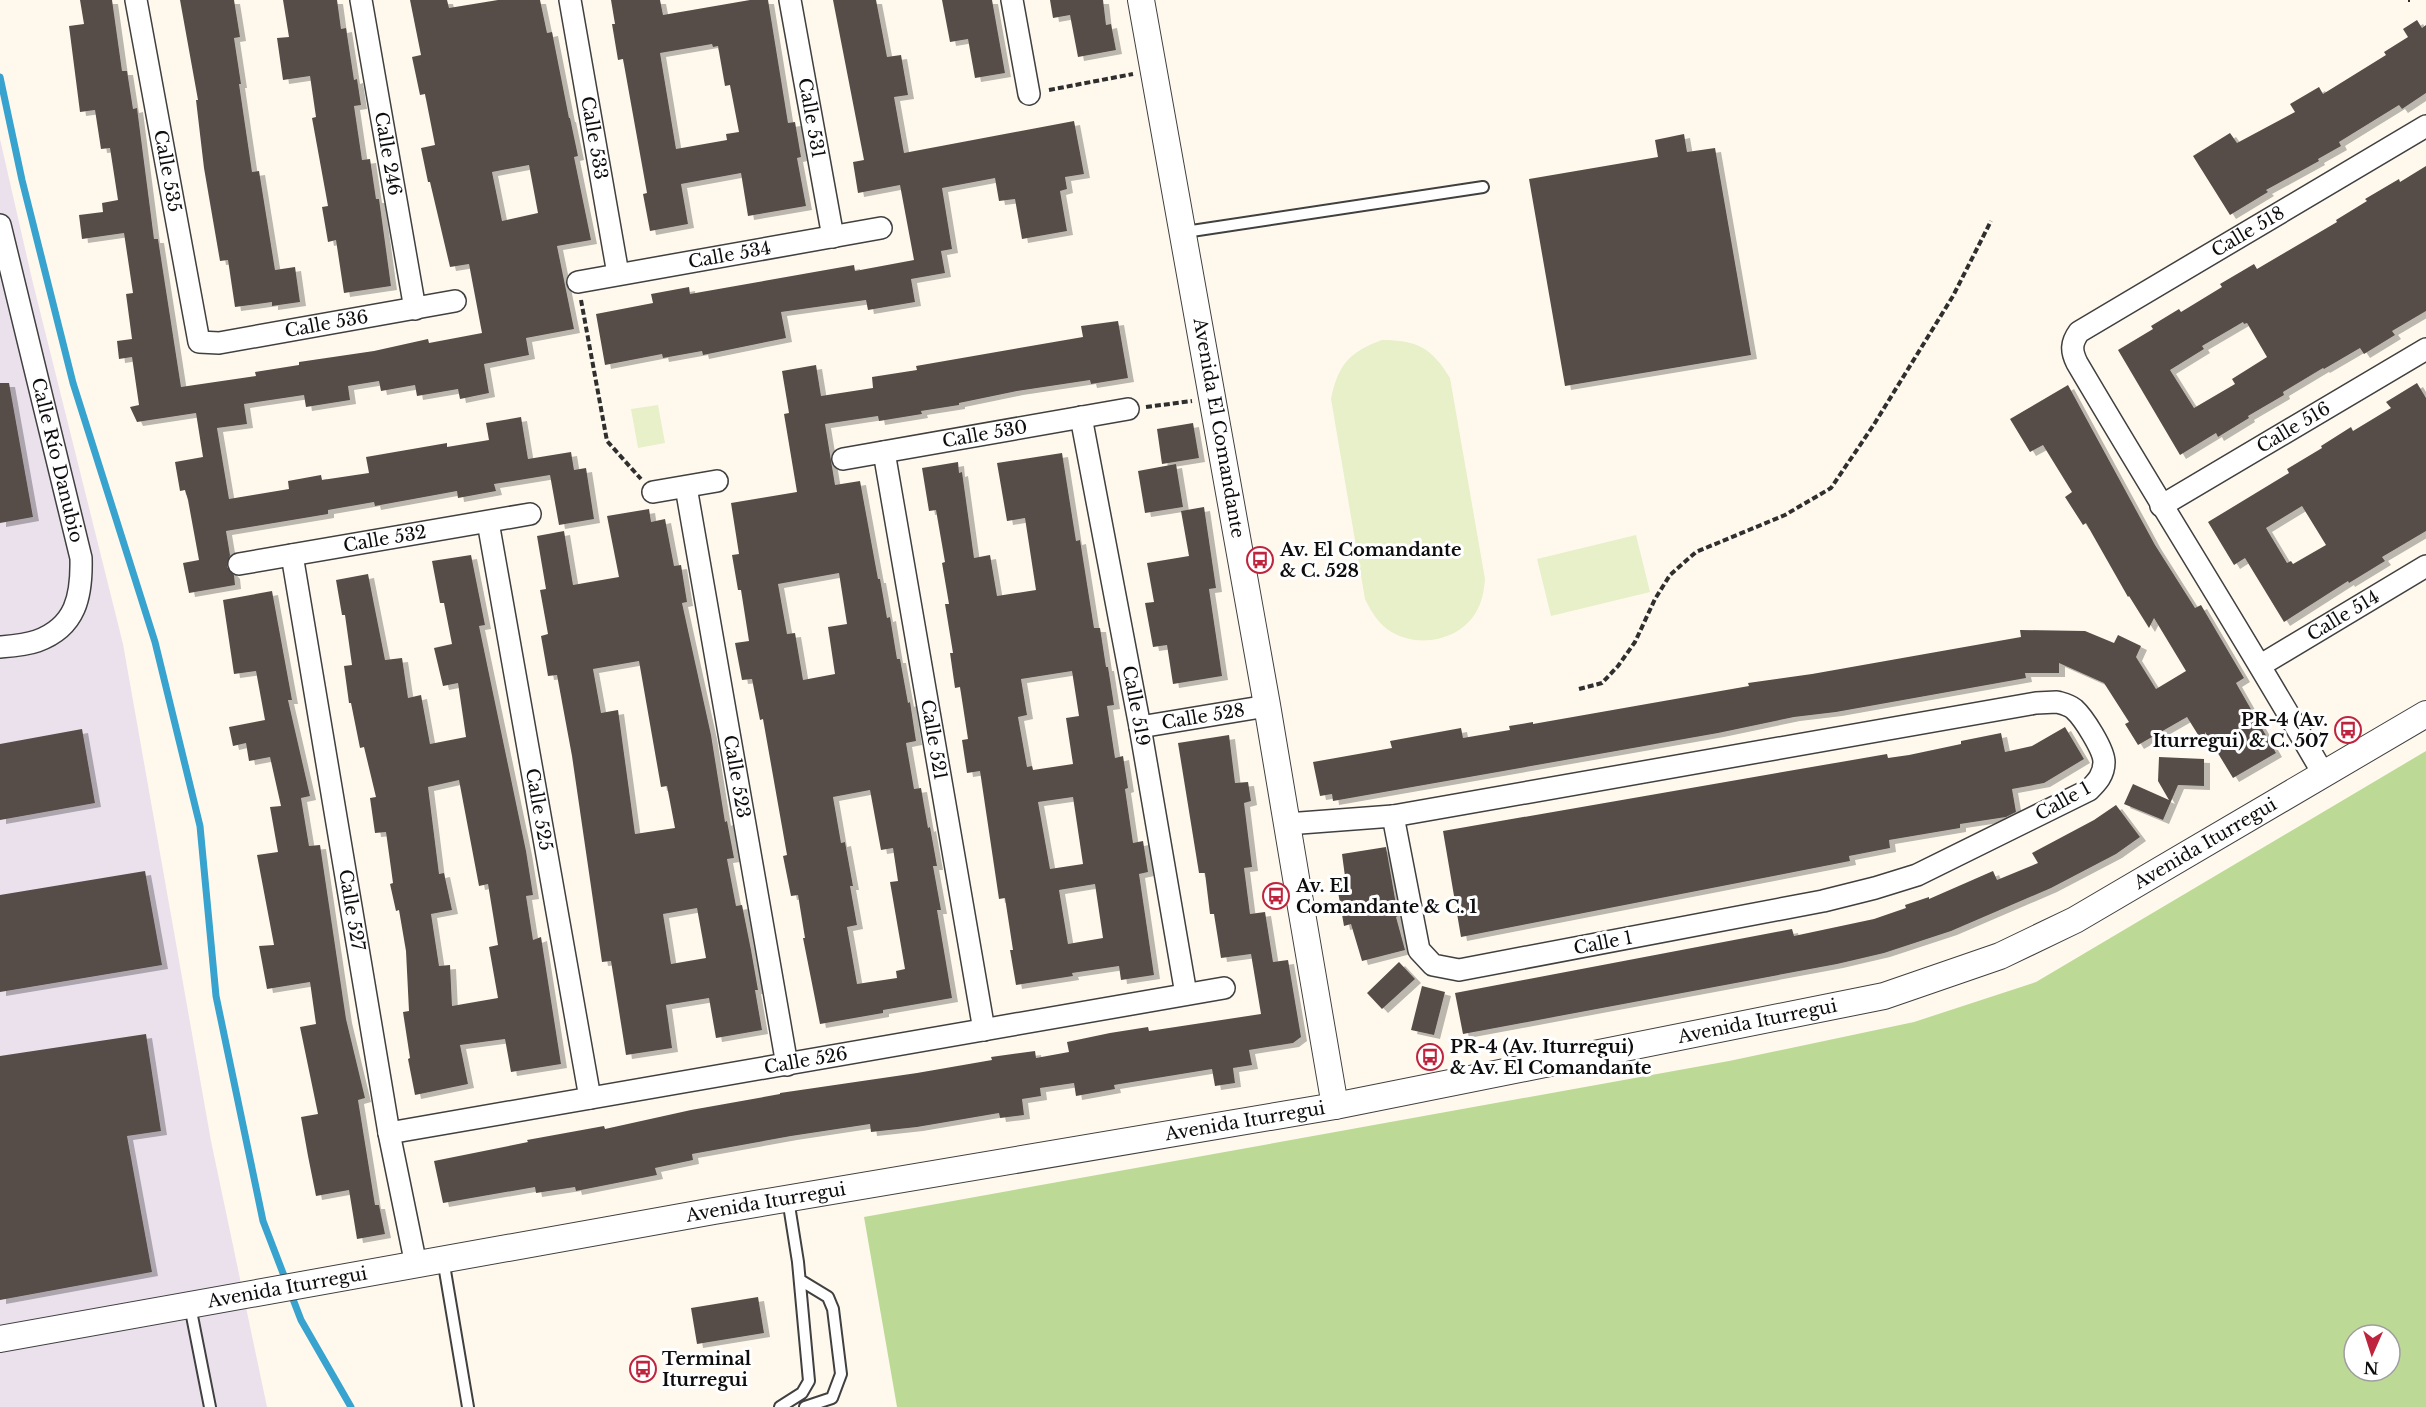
<svg xmlns="http://www.w3.org/2000/svg" width="2426" height="1407" font-family="'Libre Baskerville',serif">
<defs>
<filter id="shadow"><feDropShadow dx="6" dy="4" stdDeviation="0" flood-color="#0004"/></filter>
</defs>
<rect width="100%" height="100%" fill="#fff9ed"/>
<!-- industrial -->
<path fill="#eae1ec" d="M0 139 32 279 123 644 211 1141 267 1407H0Z"/>
<!-- forest -->
<path fill="#bcda96" fill-rule="evenodd" d="M2426 751V1407H897L864 1217 1729 1061 1914 1022 2036 982ZM2354 1335H2390V1371H2354Z"/>
<!-- pitch -->
<path fill="#e7f0c9" d="M1382 340C1417 340 1432 348 1450 378L1485 579C1484 591 1482 603 1475 614 1457 642 1414 649 1387 629 1377 621 1371 611 1365 599L1331 399C1338 365 1349 352 1382 340Z
M658 405 665 443 638 448 631 409Z
M1636 535 1650 592 1551 616 1537 559Z"/>
<g fill="none" stroke-linecap="round" stroke-linejoin="round">
<!-- stream -->
<path stroke="#38a3ce" stroke-width="7" d="M0 77 22 180 73 383 155 642 200 826 216 996 263 1221 301 1320 351 1407"/>
</g>
<!-- building -->
<path fill="#564d49" fill-rule="evenodd" filter="url(#shadow)" d="M80 0H112L122 71H127L133 109 137 108 154 239H158L181 387 256 376 255 372 299 365V362L374 351 428 339 429 343 482 333 469 264 450 267 430 182H428L421 148 435 145 425 94 420 95 412 57 421 55 410 0H447L449 8 498 0H540L547 33 552 32 569 118H570L578 156 574 157 591 240 557 246 574 329 526 338 529 355 484 364 489 393 460 399 458 389 417 396 415 385 381 391 379 381 348 386 350 400 306 407 304 395 244 404 247 424 217 428 229 499 289 489 288 481 321 475 322 480 369 473 366 457 447 443V447L489 440 486 423 521 417 528 459 571 452 574 470 586 468 594 519 559 525 550 475 494 484 496 491 458 498 457 491 375 506 374 502 328 510V514L226 531 230 555 227 567 234 575 235 585 189 593 183 563 199 560 188 500 185 490 180 491 175 462 203 457 196 413 137 422 130 407 139 405 132 357 119 359 117 341 132 339 126 294 133 293 124 233 82 239 79 215 103 212 102 203 118 200 110 148 101 149 95 110 80 112 69 26 84 24ZM529 165 538 213 502 221 492 172Z
M180 0H234L240 37 234 38 241 84H239L252 172 259 171 275 270 295 267 300 302 272 306V302L235 307 228 260 220 261 204 168 196 100H198Z
M283 0H337L341 29 346 28 354 80 357 79 361 105 354 106 362 160 370 159 376 199H379L391 286 344 293 336 240 328 242 322 207 328 206 312 118 316 117 310 76 283 80 277 38 289 37Z
M611 0H660L663 15 750 0H768L788 123 795 122 801 157 797 158 806 206 748 216 741 173 681 184 688 224 650 231 643 194 647 193 623 59 618 60 612 24H615ZM712 44 713 47 718 46 725 86 730 85 739 132 726 134 727 140 676 149 660 53Z
M833 0H876L887 57 901 55 908 95 894 97 904 153 1074 121 1084 174 1065 177 1067 189 1060 191 1067 231 1022 239 1015 199 999 201 995 178 942 188 952 249 941 251 945 273 911 279 915 302 868 310 866 300 781 312 786 338 703 355 702 351 663 358 662 354 605 365 596 314 653 303 651 294 689 287 690 294 854 265 855 271 914 260 900 185 858 193 853 162 864 160Z
M942 0H992L1005 73 975 78 968 39 950 42Z
M1050 0H1103L1106 25 1111 24 1116 50 1078 57 1070 15 1053 18Z
M2417 20 2422 28 2426 25V93L2402 109 2399 105 2339 142 2341 146 2318 159 2319 161 2266 190 2268 192 2230 215 2193 156 2230 133 2237 143 2295 112 2290 104 2319 87 2323 94 2386 55 2384 52 2408 37 2403 29Z
M1684 134 1687 152 1715 148 1751 355 1565 386 1529 179 1658 157 1655 140Z
M2426 166V311L2392 331 2395 335 2364 354 2360 348 2324 369 2323 368 2283 392 2284 395 2248 416 2249 418 2218 437 2216 433 2180 455 2118 350 2153 329 2151 326 2179 309 2181 312 2222 287 2220 284 2254 264 2257 269 2337 222 2336 220 2367 201 2365 199 2399 179 2400 182ZM2243 322 2244 324 2247 323 2267 357 2232 379 2235 384 2194 408 2170 370 2204 349 2202 346Z
M1118 321 1128 378 1091 384 1090 380 1017 391 959 403V405L921 411 922 414 879 421 878 416 825 424 835 485 860 481 878 579H880L887 618 890 617 897 659H900L908 703 910 702 916 741 906 743 914 789 921 788 928 828 930 827 937 866H933L941 910H937L952 998 883 1010V1013L820 1024 803 938H805L798 895 791 896 783 856 787 855 763 719 760 720 752 679 742 680 735 643 749 641 741 590H738L732 555 739 554 731 503 797 492 784 414 789 413 782 371 816 365 821 396 873 388 872 377 917 370 916 366 1083 337 1081 326ZM839 573 847 624 828 627 835 674 803 680 795 633 787 634 778 584ZM870 790 881 850 893 848 898 881 890 882 905 969 896 971 897 978 857 984 847 927 857 925 850 886H853L845 842 841 843 833 797Z
M0 383H9L33 517 0 523Z
M2417 383 2426 398V531L2382 557 2385 561 2349 583 2348 581 2284 622 2245 558 2234 565 2208 522 2289 473 2287 469 2322 448 2321 446 2351 427 2353 431 2391 408 2386 402ZM2302 506 2326 545 2293 564 2291 561 2287 563 2266 528Z
M2068 385 2155 545 2195 608 2201 605 2244 678 2236 683 2276 753 2233 778 2205 732V746L2187 717 2138 745 2125 724 2129 722 2104 683 2059 663V673H2025L2026 678 1836 712 1794 717 1718 733 1333 801 1332 794 1320 796 1313 762 1392 748 1390 741 1461 728 1463 738 1510 730 1509 726 1533 722V724L1749 686 1748 683 1812 674 2021 637 2020 630 2085 631 2114 643 2118 635 2141 646 2136 657 2156 689 2186 671 2154 618 2149 628 2129 596 2128 597 2086 523 2083 525 2065 497 2072 492 2043 445 2030 452 2010 419Z
M1193 423 1199 458 1162 464 1157 429Z
M1062 453 1076 541 1080 540 1094 628H1100L1106 667H1108L1114 705 1107 706 1115 758 1123 756 1128 788 1125 789 1133 843 1143 841 1148 872 1139 874 1154 975 1121 980 1119 966 1072 973 1073 976 1016 985 1010 950H1013L1005 898 999 899 980 771 967 773 962 740 968 739 960 687 955 688 950 653H953L945 604H949L942 563 945 562 936 510 929 511 922 468 958 462 959 473 962 472 974 558 990 555 997 596 1036 590 1025 518 1007 521 997 463ZM1072 671 1079 716 1066 718 1073 764 1033 770 1032 766 1027 767 1018 717 1027 715 1021 679ZM1073 797 1083 864 1050 869 1038 802ZM1095 884 1103 938 1068 944 1059 890Z
M1176 464 1183 507 1145 513 1138 471Z
M1204 507 1216 588 1209 589 1222 676 1173 684 1167 645 1153 647 1145 603 1154 602 1147 563 1189 556 1181 511Z
M649 509 651 522 665 519 674 566 681 565 687 602 682 603 711 735 725 822 727 821 734 858 727 859 736 906 742 905 751 950 758 990H755L762 1030 716 1038 709 998 666 1005 672 1048 626 1055 611 961 602 962 572 756 557 675 548 676 541 636 548 634 540 590 546 589 537 536 564 531 573 585 619 577 607 516ZM639 661 661 787 667 786 675 828 635 834 618 710 601 713 593 669ZM697 908 706 958 671 964 663 914Z
M471 555 485 625 479 626 526 851 533 895 526 896 533 940 541 937 561 1064 511 1072 505 1039 460 1045 468 1084 415 1095 408 1059 410 1058 403 1012 409 1011 406 951 399 910 396 911 390 884 393 883 386 832 375 833 370 798 376 797 364 747 360 748 351 703H349L344 666 352 665 345 615H342L336 580 368 574 385 660 402 658 408 698 421 695 430 744 466 737 458 683 443 686 434 648 452 644 444 603H440L432 561ZM459 780 479 886 488 884 498 945 489 947 498 998 452 1006 450 965 439 966 431 914 452 910 444 873 439 874 428 787Z
M272 591 292 700H288L310 796 301 798 309 846 320 845 346 1019 365 1098 358 1100 375 1205H379L385 1234 357 1239 349 1190 316 1196 308 1156 301 1117 318 1114 300 1027 316 1024 310 982 267 989 259 946 274 945 257 855 278 852 270 807 281 806 270 757 249 761 246 743 233 746 229 727 265 720 256 671 234 674 223 600Z
M2065 727 2084 759 2044 783 2012 789 2016 812 2006 817 1960 824V828L1889 840 1890 848 1849 856 1850 861 1461 937 1443 831 1887 754 1888 758 1909 755 1961 744V741L2001 733 2005 752 2032 746Z
M82 729 95 803 0 820V744Z
M1229 735 1235 783 1248 782 1251 801 1244 803 1252 867 1244 868 1250 914 1265 912 1273 962 1288 960 1301 1037 1293 1043 1249 1050 1252 1065 1233 1068 1235 1083 1215 1086 1212 1069 1114 1085 1115 1089 1076 1096 1074 1083 1040 1088 1041 1096 1022 1099 1024 1115 1000 1118 999 1113 917 1127 871 1132 870 1124 791 1136 692 1154 693 1160 655 1168 657 1175 576 1191 575 1187 536 1193 535 1187 443 1203 434 1161 528 1142 527 1140 604 1126 605 1129 691 1110 780 1094V1093L917 1073 992 1060 991 1057 1035 1051 1036 1058 1069 1052 1067 1042 1110 1033 1148 1027 1149 1031 1261 1014 1251 954 1221 958 1214 914H1210L1205 873H1199L1178 743Z
M2159 757 2204 759V786L2178 785 2163 820 2124 804 2133 784 2169 800 2158 781Z
M2116 805 2140 837 2116 854 2051 888 1951 931 1884 953 1837 964 1463 1034 1455 993 1792 929 1794 936 1874 919 1906 908 1905 905 1929 897V899L1993 871 1997 880 2038 863 2032 853 2094 820Z
M1386 847 1398 916 1396 917 1405 950 1362 961 1351 924 1344 926 1337 886 1346 884 1342 854Z
M145 871 162 965 0 992V895Z
M1399 962 1415 979 1382 1009 1367 993Z
M1422 986 1445 992 1434 1035 1411 1030Z
M146 1034 161 1131 127 1136 152 1272 0 1300V1056Z
M758 1297 764 1333 697 1344 691 1308Z"/>
<g fill="none" stroke-linecap="round" stroke-linejoin="round">
<defs>
<path id="service" d="M1185 232 1483 187
M443 1259 468 1407
M800 1280 828 1297 833 1309 841 1374 832 1398 805 1407
M190 1306 210 1407
M780 1407 802 1393 809 1381 798 1262 788 1199"/>
<g id="minor">
<path id="s1" d="M136 0 199 342 219 343 455 301"/>
<path id="s2" d="M361 0 415 309"/>
<path id="s3" d="M570 0 618 274"/>
<path id="s4" d="M790 0 833 237"/>
<path d="M1012 0 1029 94"/>
<path id="s5" d="M0 225 81 558C82 596 76 627 37 641 26 645 12 646 0 647"/>
<path id="s6" d="M578 282 881 228"/>
<path id="s7" d="M1081 417 1140 727 1186 994"/>
<path id="s8" d="M884 452 984 1030"/>
<path id="s9" d="M843 459 1128 409"/>
<path id="s10" d="M686 487 787 1065"/>
<path d="M653 492 717 481"/>
<path id="s11" d="M2161 506 2426 349"/>
<path id="s12" d="M488 522 590 1098"/>
<path id="s13" d="M292 555 389 1133 416 1265"/>
<path id="s14" d="M239 564 530 514"/>
<path id="s15" d="M2261 665 2426 566"/>
<path d="M2057 702C2064 704 2069 705 2074 709 2084 718 2104 750 2104 762 2104 775 2097 782 2089 790L1917 875 1875 888 1823 901 1459 970 1433 965 1419 950 1393 816 2036 703Z"/>
<path id="s16" d="M1140 727 1267 706"/>
<path id="s17" d="M2324 775C2244 636 2158 501 2077 363 2071 351 2071 343 2079 332L2426 126"/>
<path d="M1287 824 1393 816"/>
<path id="s18" d="M389 1133 1224 988"/>
</g>
<g id="tertiary">
<path id="s19" d="M1141 0C1185 235 1227 470 1267 705 1290 839 1311 972 1335 1106"/>
<path id="s20" d="M0 1339 714 1211 1335 1106 1884 996 2000 956 2075 920 2426 714"/>
</g>
</defs>
<!-- service casing -->
<use href="#service" stroke="#404040" stroke-width="14"/>
<!-- minor casing -->
<use href="#minor" stroke="#404040" stroke-width="24"/>
<!-- tertiary casing -->
<use href="#tertiary" stroke="#404040" stroke-width="28"/>
<!-- path -->
<path stroke="#2f2f2f" stroke-width="4" stroke-dasharray="6 3" stroke-linecap="butt" d="M2408 0H2410
M1049 90 1133 74
M581 300 607 441 641 479
M1146 407 1192 401
M1579 689 1602 683 1618 666 1635 642 1655 599 1670 575 1696 552 1785 515 1831 488 1873 426 1953 296 1991 221"/>
<!-- service -->
<use href="#service" stroke="#fff" stroke-width="10"/>
<!-- minor -->
<use href="#minor" stroke="#fff" stroke-width="21"/>
<!-- tertiary -->
<use href="#tertiary" stroke="#fff" stroke-width="26"/>
</g>
<!-- icons -->
<defs>
<symbol id="bus-ring" viewBox="-11 -11 22 22"><circle r="9.5" fill="#fff" stroke="#be243d" stroke-width="1.5"/><path d="M-5-6H5V4H4V6H2V4H-2V6H-4V4H-5ZM-3.5-4V0h7V-4ZM-3.5 1.2v1.5H-2V1.2ZM2 1.2v1.5H3.5V1.2Z" fill="#be243d"/></symbol>
</defs>
<g fill-rule="evenodd">
<use href="#bus-ring" x="1245" y="545" width="30" height="30"/>
<use href="#bus-ring" x="2333" y="715" width="30" height="30"/>
<use href="#bus-ring" x="1261" y="881" width="30" height="30"/>
<use href="#bus-ring" x="1415" y="1042" width="30" height="30"/>
<use href="#bus-ring" x="628" y="1354" width="30" height="30"/>
</g>
<g text-anchor="middle" stroke-width="6" stroke-linejoin="round" paint-order="stroke">
<!-- street labels -->
<g font-size="18" fill="#0d0d0d" stroke="#fff">
<text dy="6" stroke="none"><textPath href="#s4" startOffset="120">Calle 531</textPath></text>
<text dy="6" stroke="none"><textPath href="#s3" startOffset="140">Calle 533</textPath></text>
<text dy="6" stroke="none"><textPath href="#s2" startOffset="156">Calle 246</textPath></text>
<text dy="6" stroke="none"><textPath href="#s1" startOffset="174">Calle 535</textPath></text>
<text dy="6" stroke="none"><textPath href="#s17" startOffset="710">Calle 518</textPath></text>
<text dy="6" stroke="none"><textPath href="#s6" startOffset="154">Calle 534</textPath></text>
<text dy="6" stroke="none"><textPath href="#s1" startOffset="477">Calle 536</textPath></text>
<text dy="6" stroke="none"><textPath href="#s11" startOffset="154">Calle 516</textPath></text>
<text dy="6" stroke="none"><textPath href="#s19" startOffset="435">Avenida El Comandante</textPath></text>
<text dy="6" stroke="none"><textPath href="#s9" startOffset="144">Calle 530</textPath></text>
<text dy="6" stroke="none"><textPath href="#s5" startOffset="242">Calle Río Danubio</textPath></text>
<text dy="6" stroke="none"><textPath href="#s14" startOffset="148">Calle 532</textPath></text>
<text dy="6" stroke="none"><textPath href="#s15" startOffset="96">Calle 514</textPath></text>
<text dy="6" stroke="none"><textPath href="#s7" startOffset="294">Calle 519</textPath></text>
<text dy="6" stroke="none"><textPath href="#s16" startOffset="64">Calle 528</textPath></text>
<text dy="6" stroke="none"><textPath href="#s8" startOffset="292">Calle 521</textPath></text>
<text dy="6" stroke="none"><textPath href="#s10" startOffset="294">Calle 523</textPath></text>
<text transform="translate(2063 801) rotate(-29)" y="6">Calle 1</text>
<text dy="6" stroke="none"><textPath href="#s12" startOffset="292">Calle 525</textPath></text>
<text dy="6" stroke="none"><textPath href="#s20" startOffset="2272">Avenida Iturregui</textPath></text>
<text dy="6" stroke="none"><textPath href="#s13" startOffset="360">Calle 527</textPath></text>
<text transform="translate(1603 943) rotate(-11)" y="6">Calle 1</text>
<text dy="6" stroke="none"><textPath href="#s20" startOffset="1786">Avenida Iturregui</textPath></text>
<text dy="6" stroke="none"><textPath href="#s18" startOffset="423">Calle 526</textPath></text>
<text dy="6" stroke="none"><textPath href="#s20" startOffset="1264">Avenida Iturregui</textPath></text>
<text dy="6" stroke="none"><textPath href="#s20" startOffset="778">Avenida Iturregui</textPath></text>
<text dy="6" stroke="none"><textPath href="#s20" startOffset="292">Avenida Iturregui</textPath></text>
</g>
<!-- poi labels -->
<g font-size="18" font-weight="bold" fill="#0d0d0d" stroke="#fff" text-anchor="start">
<text x="1280" y="556">Av. El Comandante<tspan x="1280" dy="21">&amp; C. 528</tspan></text>
<text x="2328" y="726" text-anchor="end">PR-4 (Av.<tspan x="2328" dy="21">Iturregui) &amp; C. 507</tspan></text>
<text x="1296" y="892">Av. El<tspan x="1296" dy="21">Comandante &amp; C. 1</tspan></text>
<text x="1450" y="1053">PR-4 (Av. Iturregui)<tspan x="1450" dy="21">&amp; Av. El Comandante</tspan></text>
<text x="662" y="1365">Terminal<tspan x="662" dy="21">Iturregui</tspan></text>
</g>
</g>
<!-- north arrow -->
<g transform="translate(2372 1353) rotate(183)"><circle r="28" fill="#ffffff" stroke="#9e9e9e" stroke-width="1.5"/>
<path d="M0-4.5L10 22L0 15L-10 22Z" fill="#be243d"/>
<text y="-9" font-size="16" font-weight="bold" text-anchor="middle" fill="#0d0d0d">N</text>
</g>
</svg>
